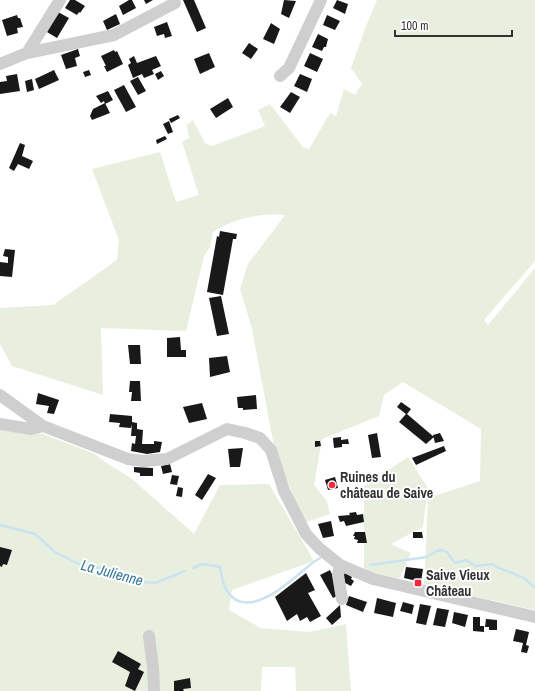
<svg xmlns="http://www.w3.org/2000/svg" width="535" height="691" font-family="'Archivo Narrow',sans-serif">
<rect width="100%" height="100%" fill="#fff"/>
<!-- green -->
<path fill="#e9efdf" d="M377 0H535V261L484 320 488 325 535 268V610L424 585 428 498 480 481 481 429 403 382 384 395 379 416 322 439 314 485 327 501 330 514 304 523 275 452 252 329 240 289 248 264 285 215C260 213 234 218 213 232L210 247 204 256 186 331 101 328 103 395 12 366 0 344V308L53 305 117 260 119 240 92 169 160 152 176 202 199 195 182 142 189 138 187 125 193 120 205 143 212 146 265 126 258 110 270 104 303 147 309 149 330 113 336 116 344 89 355 95 362 84 351 68 366 26Z
M0 429 43 434 95 454 105 462 131 478 194 534 220 485 269 484 314 561 232 590 229 610 261 628 309 632 346 624 351 691H296L295 667H262L261 691H0Z
M408 457 428 488 423 527 391 544 411 553 399 579 364 571V486Z"/>
<g fill="none" stroke-linecap="round" stroke-linejoin="round">
<!-- stream -->
<path stroke="#cbe3f0" stroke-width="2.5" d="M0 525 35 534 55 552 83 566 111 569 130 581 155 583 185 571
M370 565 427 557 437 551 441 550 447 552 455 563 466 560 476 566 492 564C501 571 515 572 525 579 529 582 530 585 535 587
M193 568 202 564 220 567C226 616 258 607 288 583 299 575 309 564 320 558"/>
</g>
<!-- building -->
<path fill="#191919" d="M70 0H75L85 6 80 13 79 12 77 15 65 8Z
M129 0H132L136 8 123 15 119 6Z
M144 0H153L146 4Z
M183 0H194L206 28 197 32Z
M284 0 296 1 289 18 281 14Z
M337 0 348 4 345 14 333 8Z
M58 12 69 18 57 38 47 32Z
M116 14 120 24 107 30 103 21Z
M17 15 18 18H20L23 27 17 28 18 33 7 36 2 20Z
M327 15 340 21 335 30 323 25Z
M167 22 172 36 165 38 164 34 157 36 154 27Z
M271 23 280 29 274 44 263 39Z
M318 34 328 39 326 47H324L322 51 312 47Z
M249 43 258 49 251 59 242 53Z
M78 49 80 56 75 58 77 66 66 69 61 55Z
M114 50 115 52 117 51 123 64 107 72 104 66H106L101 56Z
M209 53 215 67 200 74 194 59Z
M310 53 323 59 317 72 304 66Z
M134 56 137 63 156 56 161 66 152 70 154 74 144 78 142 74 133 78 128 65 131 63 129 59Z
M54 70 59 80 39 89 35 79Z
M89 70 91 75 85 77 83 72Z
M161 71 164 76 158 80 155 74Z
M17 74 20 91 0 94V82L7 81 6 76Z
M300 74 312 79 307 92 294 86Z
M138 77 146 91 138 95 130 81Z
M32 79 34 90 27 92 25 81Z
M124 85 136 107 126 112 114 90Z
M108 91 113 100 105 104 104 101 101 103 96 96Z
M291 92 300 97 290 113 280 107Z
M228 98 233 107 216 118 210 109Z
M105 103 110 113 92 120 90 116 93 109Z
M178 115 180 118 171 123 169 119Z
M169 121 173 132 168 134 163 124Z
M165 136 167 139 157 144 156 140Z
M20 143 25 145 22 156 33 161 29 169 18 164 14 171 9 168Z
M220 231 237 234 236 239H233L223 295 207 292 217 236 219 237Z
M5 249 15 250 12 277 0 276V262L8 263V257L3 256Z
M221 296 229 334 217 336 209 298Z
M180 337 181 350H186V357H167V338Z
M128 345H140L141 364H130Z
M227 356 230 372 210 377 209 358Z
M130 381H140L141 401H131L132 392H129Z
M38 393 59 400 54 414 47 413 49 406 36 404Z
M256 395 257 409 243 410V408H238L237 397Z
M401 402 411 409 407 414 434 437 426 444 399 422 406 414 397 407Z
M202 403 207 419 189 423 183 407Z
M110 414 132 416V422L137 423V429L143 430 142 444H154V441L162 442 160 452 147 454 131 451 132 443 135 444 136 436H131L132 424 131 428 119 427 120 423 109 422Z
M377 433 381 457 372 458 368 435Z
M440 433 444 441 435 443 433 435Z
M341 437V440L348 439 349 444H342V447L334 448 333 438Z
M315 441H320L321 446 315 447Z
M444 446 446 451 416 465 412 458Z
M243 448 240 467H230L228 449Z
M170 464 172 472 163 474 161 466Z
M134 467 153 468V476H140V473L134 472Z
M208 474 216 478 202 500 195 495Z
M172 475 179 476 177 485 170 484Z
M335 477 338 488 328 490 325 480Z
M178 487 183 488 182 497 176 496Z
M356 512 357 515 363 514 364 522 346 526 344 521 340 522 338 516 350 515 349 513Z
M331 521 334 536 323 538 318 524Z
M355 532H365L367 543H357L358 540 354 539 355 536H353Z
M413 532H422L423 538H413Z
M0 547 12 550 7 565 3 564 2 567 0 566Z
M406 567 423 569 421 582 404 578Z
M330 570 337 585 339 595 333 598 320 575Z
M343 572 352 577 351 579 354 581 351 586 343 582Z
M306 573 315 590 308 593 321 616 310 622 307 617 300 621 297 614 287 621 275 597Z
M349 596 367 602 363 612 346 605Z
M377 598 396 603 393 617 374 613Z
M403 602 414 605 412 614 400 611Z
M420 604 431 606 426 625 416 623Z
M340 605 341 617 332 625 326 618Z
M437 608 449 610 445 627 433 625Z
M454 612 468 615 465 627 452 623Z
M473 617H480V626H484V632L473 631Z
M486 619 497 620V630H489V627H485Z
M516 629 529 632 526 645 529 646 527 653 521 652 523 643 513 641Z
M118 651 141 664 138 669 144 672 135 691 125 686 130 672 112 662Z
M190 678 191 688 183 689 184 691H174V681Z"/>
<g fill="none" stroke-linecap="round" stroke-linejoin="round">
<!-- minor -->
<path stroke="#cfcfcf" stroke-width="12" d="M27 53 114 35 175 3
M0 64 27 53 60 0
M280 76 289 68 321 0
M0 395 43 426 128 459 143 461 167 459 227 429 245 433 260 438 271 450 284 491 306 534 319 548 340 565 373 579 535 617
M0 424 31 429 43 426
M340 565 338 575 342 599
M149 636 153 667 154 691"/>
</g>
<!-- markers -->
<g fill="#f6273e" stroke="#fff" stroke-width="1.5">
<circle cx="332" cy="485" r="4"/>
<rect x="414" y="579" width="8" height="8" rx="2"/>
</g>
<g text-anchor="middle" stroke-width="4" stroke-linejoin="round" paint-order="stroke">
<!-- poi labels -->
<g font-size="14" font-weight="bold" fill="#323232" stroke="#fff" text-anchor="start">
<text x="340" y="482">Ruines du<tspan x="340" dy="16">château de Saive</tspan></text>
<text x="426" y="580">Saive Vieux<tspan x="426" dy="16">Château</tspan></text>
</g>
<!-- water labels -->
<g font-size="15" font-style="italic" fill="#37799d" stroke="#fff">
<text transform="translate(112 573) rotate(15)" y="5">La Julienne</text>
</g>
</g>
<!-- scale -->
<path d="M395 30v6h117v-6" fill="none" stroke="#323232" stroke-width="2"/>
<text x="401" y="30" font-size="12" fill="#323232" stroke="#ffffff" stroke-width="3" paint-order="stroke">100 m</text>
</svg>
